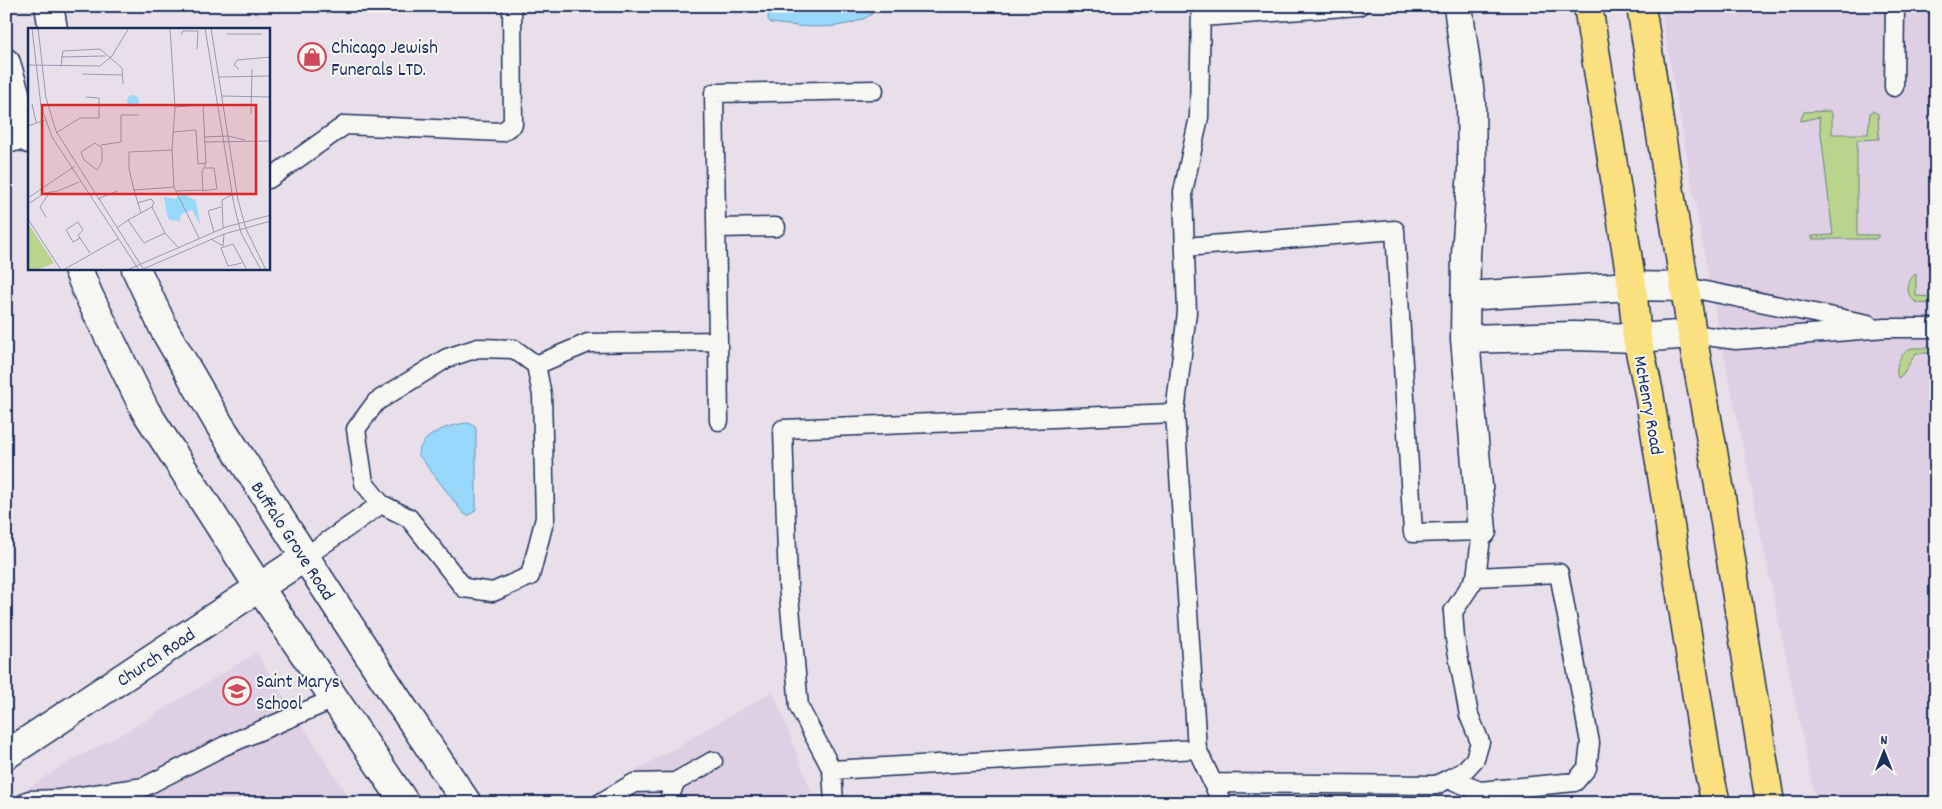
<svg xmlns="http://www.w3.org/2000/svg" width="1942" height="809" font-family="Dekko,sans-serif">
<rect width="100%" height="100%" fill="#e8dfea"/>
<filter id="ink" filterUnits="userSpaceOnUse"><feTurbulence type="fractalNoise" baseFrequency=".02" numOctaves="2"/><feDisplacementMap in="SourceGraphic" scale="10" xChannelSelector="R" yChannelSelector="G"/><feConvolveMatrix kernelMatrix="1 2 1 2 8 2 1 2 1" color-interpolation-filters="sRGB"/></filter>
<g filter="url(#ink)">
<!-- built -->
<path fill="#decfe4" d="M1660 6H1936V803H1816L1710 286Z
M256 653 352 803H6L60 767 131 729Z
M773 691 813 797 834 803H580Z"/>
<!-- green -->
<path fill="#b9d58d" stroke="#6a8276" d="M1830 111 1832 114V134H1868L1870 113 1873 111 1878 114 1879 139 1857 140V235H1879L1876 239H1812V236L1833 235 1819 117 1800 121 1804 112Z
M1916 274V296L1936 297V303C1931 303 1924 304 1919 303 1905 299 1905 281 1916 274Z
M1912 348H1936V353H1916L1902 375 1898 378C1894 365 1900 354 1912 348Z"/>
<!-- water -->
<path fill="#98d8fa" stroke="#6694bc" d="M769 6H872V14C845 32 802 27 771 23L768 20Z
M469 423 474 426 476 429V509L474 512 468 516 464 514 418 454C422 433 451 424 469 423Z"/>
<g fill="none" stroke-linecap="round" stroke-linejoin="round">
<defs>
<path id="lane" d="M1201 6 1199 117 1183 192 1187 312 1175 413 1197 749 1222 803
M1201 17 1359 6
M1894 87 1895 6
M6 144 29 139
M269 179 345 125 502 132 513 124 512 6
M717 228 776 227
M1185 247 1395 230 1413 533 1482 531 1476 577 1453 612 1455 639 1469 715 1480 742 1475 759 1463 772 1436 785 1212 783
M1686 287 1868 324
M1692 334 1736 340 1885 328H1936
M718 341 719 421
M478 348 514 349 536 365 542 395 545 518 530 576 493 592 464 588 409 518 381 504 364 483 356 429 376 402 447 358Z
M536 365 588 343 718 341 714 93 874 90
M1175 413 783 429 788 585 799 707 832 770 1197 749
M305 557 381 504
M832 770 834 803
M1449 779 1480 791 1575 782 1587 768 1590 743 1559 573 1476 577
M25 803 29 800 60 799 144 787 224 746 334 699
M600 803 634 783 675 782
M668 803 675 782 713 761"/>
<path id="street" d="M1458 6 1471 102 1472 170 1466 254 1465 339 1482 531
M1465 296 1632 286 1686 287
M1465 339 1574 336 1637 338 1692 334
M6 755 305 557"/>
<path id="secondary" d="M49 6 53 29
M6 63 29 139
M78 269 88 294 145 410 259 587 405 803
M136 269 165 331 219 424 397 699 467 803"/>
<path id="primary" d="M1588 6 1632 286 1637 338 1649 393 1709 773 1716 803
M1641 6 1692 334 1720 491 1770 803"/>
</defs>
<!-- lane casing -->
<use href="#lane" stroke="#1b2f5e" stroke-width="21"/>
<!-- street casing -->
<use href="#street" stroke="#1b2f5e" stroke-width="31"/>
<!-- secondary casing -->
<use href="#secondary" stroke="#1b2f5e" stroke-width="31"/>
<!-- primary casing -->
<use href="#primary" stroke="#1b2f5e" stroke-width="31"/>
<!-- lane -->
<use href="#lane" stroke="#f6f6f2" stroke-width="18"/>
<!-- street -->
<use href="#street" stroke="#f6f6f2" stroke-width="28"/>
<!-- secondary -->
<use href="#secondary" stroke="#f6f6f2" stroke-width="28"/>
<!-- primary -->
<use href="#primary" stroke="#fbe080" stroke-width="28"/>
</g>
</g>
<!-- icons -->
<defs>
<symbol id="shop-ring" viewBox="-11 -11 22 22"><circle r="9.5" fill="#f6f6f2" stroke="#d1495b" stroke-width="1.5"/><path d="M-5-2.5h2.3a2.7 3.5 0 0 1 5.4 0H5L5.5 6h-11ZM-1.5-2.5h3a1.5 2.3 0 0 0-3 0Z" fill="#d1495b"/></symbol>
<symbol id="school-ring" viewBox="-11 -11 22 22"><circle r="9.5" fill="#f6f6f2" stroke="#d1495b" stroke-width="1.5"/><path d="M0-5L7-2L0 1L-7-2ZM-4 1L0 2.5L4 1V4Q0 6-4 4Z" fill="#d1495b"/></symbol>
</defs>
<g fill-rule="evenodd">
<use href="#shop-ring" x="296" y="41" width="32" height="32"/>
<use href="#school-ring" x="221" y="675" width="32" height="32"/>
</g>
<g text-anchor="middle" stroke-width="4" stroke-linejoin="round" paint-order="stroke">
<!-- poi labels -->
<g font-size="19" fill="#1b2f5e" stroke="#f6f6f2" text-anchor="start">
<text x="331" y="53">Chicago Jewish<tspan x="331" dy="22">Funerals LTD.</tspan></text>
<text x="256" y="687">Saint Marys<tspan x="256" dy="22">School</tspan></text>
</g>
<!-- street labels -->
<g font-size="19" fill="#1b2f5e" stroke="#f6f6f2">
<text transform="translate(1650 405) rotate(80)" y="7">McHenry Road</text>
<text transform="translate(294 540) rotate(57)" y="7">Buffalo Grove Road</text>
<text transform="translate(155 656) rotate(-34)" y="7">Church Road</text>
</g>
</g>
<!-- overview -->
<g transform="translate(28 28)">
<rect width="242" height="242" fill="#e8dfea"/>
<path d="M0 195 26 235 9 242H0Z" fill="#b9d58d"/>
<path d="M99 73a6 6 0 1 1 12 0a6 6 0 1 1-12 0ZM156 166 168 173 172 196 164 182 153 186 152 193 142 192 139 187 136 169 147 171Z" fill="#98d8fa"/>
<path fill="none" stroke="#9699b2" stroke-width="1" d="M4 0 13 78 24 109 111 242M10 0 18 70 28 103 116 242M142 0 147 79 144 122 146 159 171 210M177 0 206 177 213 205 233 242M183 0 210 172 218 201 238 242M199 6H234M153 7 155 3H170L169 21M33 29 77 28M0 37 72 38 84 28 101 0M33 38 35 23 72 21 94 40 95 56M211 41 206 37 209 32 243 29M54 46 94 47M191 49 243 48M194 68 243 69M4 76 8 94M147 79 175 77 178 135 174 144 175 162 148 163M223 86 224 41M0 98 17 92M145 104 168 102 170 136 178 135M28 105 52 90H71V70L58 69M176 109 200 108 217 112M176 114 243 113M67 115 74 120V134L69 142 56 132 53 124ZM73 117 93 114V87H111M144 122 101 124V141L106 162 146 159M106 162 113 185M174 163 189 161 186 140H177M0 170 47 138M70 171 89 163M109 175 123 171 126 174 124 179M0 176 17 165 30 163 51 154M18 189 12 179 21 165M0 191 33 242M89 200 100 192 116 215 137 205 124 179 100 192M195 200 194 172 204 167M186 204 180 183 193 179M137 205 150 219M52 210 45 214 38 202 50 194 55 202 50 207 62 225M183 211 195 218 196 206M214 235 200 238 193 220 205 216 219 242M35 242 90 211M99 242 198 199 243 187M113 242 196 206 243 193"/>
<path fill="#d62828" fill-opacity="0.15" stroke="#d62828" stroke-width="2.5" d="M14 77H228V166H14Z"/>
<rect width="242" height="242" fill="none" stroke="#1b2f5e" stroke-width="2.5"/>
</g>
<!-- margin -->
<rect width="1942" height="809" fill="none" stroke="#f6f6f2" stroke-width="25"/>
<rect x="12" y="12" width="1917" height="784" fill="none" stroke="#1b2f5e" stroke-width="2" filter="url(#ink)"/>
<!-- north arrow -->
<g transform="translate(1884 752)" stroke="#f6f6f2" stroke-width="4" paint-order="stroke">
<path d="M0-4L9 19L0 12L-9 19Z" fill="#1b2f5e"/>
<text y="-8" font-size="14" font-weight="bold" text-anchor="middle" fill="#1b2f5e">N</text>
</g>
</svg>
